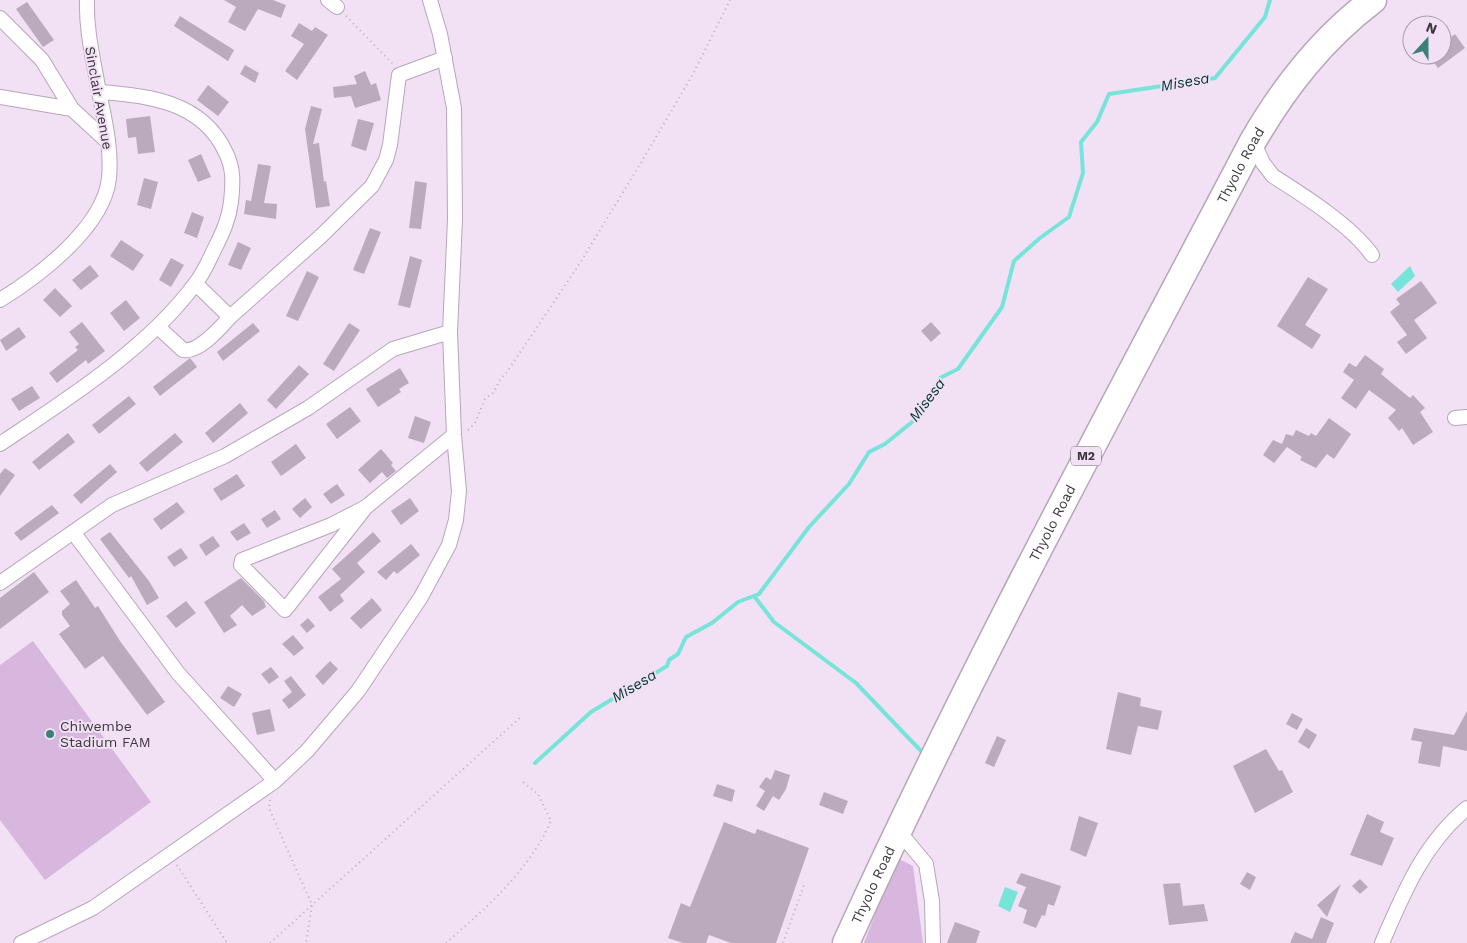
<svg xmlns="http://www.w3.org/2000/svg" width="1467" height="943" font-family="'Work Sans',sans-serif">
<rect width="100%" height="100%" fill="#f2e0f5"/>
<!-- green -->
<path fill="#d8b7de" d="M33 641 151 802 45 880 0 820V665Z
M897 858 913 866 923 943H864Z"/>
<!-- water -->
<path fill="#77e4da" d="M1410 266 1415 276 1398 292 1391 284Z
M1005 887 1018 892 1010 912 998 906Z"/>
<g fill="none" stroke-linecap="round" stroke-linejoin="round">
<!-- stream -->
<path stroke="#77e4da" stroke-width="4" d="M754 596 774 622 856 683 921 751
M535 763 591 712 667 666 669 660 678 654 686 637 712 623 738 602 759 594 809 527 849 484 869 452 885 444 917 418 940 378 958 369 1002 307 1014 261 1040 238 1069 217 1083 173 1081 142 1097 122 1109 94 1215 78 1265 17 1270 0"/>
</g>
<!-- building -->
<path fill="#bbaabe" d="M224 0H273L286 5 281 18 258 9 245 31 228 22 236 7Z
M27 2 54 40 43 47 16 9Z
M180 16 234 50 228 61 174 26Z
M299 23 312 31 315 27 328 35 297 80 285 71 304 44 291 36Z
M1455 34 1465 48 1438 68 1428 55H1442V44Z
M245 65 259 73 255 83 240 74Z
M365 71 371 85 376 83 381 100 355 108 351 96 334 98 333 87 357 84 354 76Z
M208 85 229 102 218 116 197 100Z
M311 106 322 109 313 144 319 143 324 182 326 181 330 206 316 208 305 129Z
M150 116 155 152 138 154 136 137 128 138 126 119Z
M358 119 374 123 366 151 351 146Z
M201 154 211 177 198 182 188 160Z
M258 164 271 166 264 203 277 204 276 219 244 214 246 200 251 201Z
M144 178 158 182 151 209 137 205Z
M415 181 427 183 421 229 409 228Z
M192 212 204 217 197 238 184 233Z
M370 228 381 232 364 274 353 270Z
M121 240 144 255 133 271 110 256Z
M238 242 251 248 241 270 228 265Z
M410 256 422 260 410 308 398 305Z
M171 258 184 265 171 287 159 280Z
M90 265 99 276 81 290 72 280Z
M307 271 319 277 298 321 286 316Z
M1308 277 1328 289 1305 325 1321 335 1312 349 1277 326Z
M1421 281 1437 303 1414 320 1427 338 1406 354 1397 342 1407 335 1390 312 1400 304 1396 299Z
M55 288 72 306 60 317 43 300Z
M126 300 140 318 124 331 110 313Z
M82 322 105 351 88 364 86 360 57 383 49 373 78 350 75 347 79 344 69 332Z
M931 322 941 333 931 342 921 331Z
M253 323 260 331 223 361 217 352Z
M349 323 360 330 334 371 323 364Z
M19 327 26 337 6 351 0 340Z
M1365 355 1384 369 1381 374 1410 398 1413 395 1425 408 1420 412 1433 432 1413 445 1402 428 1399 431 1388 418 1396 410 1369 390 1356 409 1341 398 1354 380 1343 372 1349 363 1356 367Z
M190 358 197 367 160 396 153 387Z
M299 365 309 374 276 409 267 400Z
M400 368 409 383 399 389 401 392 378 407 366 389Z
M32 386 40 398 19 411 11 399Z
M129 396 136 404 99 434 92 425Z
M240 403 248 413 213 443 205 433Z
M350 407 361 421 337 439 326 424Z
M415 416 431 422 424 443 408 438Z
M1329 418 1351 434 1334 459 1327 454 1316 468 1300 460 1302 457 1287 447 1274 463 1263 455 1273 440 1282 444 1286 434 1293 436 1296 430 1309 436 1311 433 1316 436Z
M68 433 75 442 39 470 32 462Z
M175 433 183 442 147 472 139 463Z
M296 444 306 458 281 476 271 462Z
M381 449 393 463 391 465 396 471 387 478 382 472 370 483 358 470Z
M110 464 117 472 81 504 73 495Z
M5 468 15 475 0 496V474Z
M237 474 245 486 221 501 213 489Z
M337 484 345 495 331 504 323 494Z
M305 498 312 507 300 518 292 509Z
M410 498 419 511 401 525 391 511Z
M177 502 185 512 161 530 153 519Z
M52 505 59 513 21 541 14 533Z
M275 510 281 519 267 528 261 519Z
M244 523 251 533 237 541 230 532Z
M110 532 149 581 159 598 147 605 131 576 129 578 100 539Z
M373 532 381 541 357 563 365 572 340 595 344 601 330 612 318 597 341 579 332 569Z
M213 536 220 546 206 556 199 545Z
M411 544 420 555 397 574 394 571 386 580 377 572Z
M181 548 188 558 174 567 167 557Z
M34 572 49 592 0 629V598Z
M241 578 264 601 266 607 252 616 242 605 230 616 237 625 224 633 204 602Z
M76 580 95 608 98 606 120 641 165 702 147 715 103 656 85 669 59 634 70 626 62 615V611L70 604 60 591Z
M372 598 382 610 361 629 350 618Z
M186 601 196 613 176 628 166 616Z
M308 618 315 626 307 633 300 625Z
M293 635 304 648 294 656 282 644Z
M330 661 338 669 323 685 315 676Z
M271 667 279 677 269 684 261 674Z
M291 676 306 695 289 709 282 700 292 692 284 681Z
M228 686 242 694 234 707 220 698Z
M1118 692 1141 698 1140 706 1162 711 1158 730 1138 726 1131 755 1106 749Z
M270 709 275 731 257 735 252 713Z
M1467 711V751L1443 746 1440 767 1418 763 1422 742 1411 740 1414 728 1454 735Z
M1292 713 1303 719 1297 730 1286 724Z
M1306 728 1317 735 1309 749 1298 742Z
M997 736 1006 740 994 767 985 763Z
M1266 749 1279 771 1282 770 1293 792 1255 813 1233 766Z
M775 770 790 775 786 789 779 800 773 796 764 811 756 806 765 791 759 787 766 777 771 780Z
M717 784 735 790 732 802 713 796Z
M824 792 848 801 843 814 819 805Z
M1367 814 1384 822 1380 832 1394 838 1382 866 1350 855Z
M1079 816 1098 823 1086 857 1070 850Z
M724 822 755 834 757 829 809 848 776 943H731L709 935 706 943H683L668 938 681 903 690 907Z
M1247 872 1256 877 1250 890 1240 884Z
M1021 873 1061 886 1054 906 1048 904 1045 916 1042 915 1036 928 1023 923 1027 910 1018 906 1026 887 1016 883Z
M1360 879 1368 887 1360 894 1352 886Z
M1180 883 1183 906 1204 904 1208 921 1169 925 1163 884Z
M1341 884 1327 917 1317 905Z
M1321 917 1334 923 1326 943H1290L1295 932 1312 939Z
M955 922 980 931 976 943H947Z"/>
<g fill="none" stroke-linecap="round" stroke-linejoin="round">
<defs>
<path id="street" d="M328 0 337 7
M0 18 42 60 72 109
M0 97 72 109 108 142
M1253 141 1263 163 1273 176C1303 195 1352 226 1372 255
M0 300C39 276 104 227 109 178 112 148 104 117 98 87 93 58 86 30 87 0
M230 317 320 237 372 186 386 160 390 145 399 75 445 58
M158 327 183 350C199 353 220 328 230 317L196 284
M1455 418 1467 417
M0 444C66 400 148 348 195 284 204 273 209 260 215 248 223 232 229 219 231 202 233 182 234 168 225 151 202 102 148 95 99 92
M366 507 285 610 241 565 242 560 331 525 366 507 454 435
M73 532 178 673 275 781
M0 583 112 505 225 456 308 408 393 349 450 332
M897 829 926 864 932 901 933 943
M21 943 93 908 275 781 307 751 358 691 421 597 449 545 456 520 459 491 454 435 450 332 455 219 454 108 440 34 430 0
M1382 943C1403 894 1424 843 1467 808"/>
<g id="highway">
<path id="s1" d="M846 943C970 670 1114 406 1253 141 1285 86 1322 39 1373 0"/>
</g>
</defs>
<!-- street casing -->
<use href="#street" stroke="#b7a6ba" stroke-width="16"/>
<!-- highway casing -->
<use href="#highway" stroke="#b7a6ba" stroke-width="29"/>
<!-- path -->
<path stroke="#baacbd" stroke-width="2" stroke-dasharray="1 4" stroke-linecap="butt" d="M346 16 393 64
M468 430 475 423 485 399 494 392 500 379 507 372 580 263 645 156 693 74 730 0
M270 800 269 808 312 905 306 943
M177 865 227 943
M270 943 522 716
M446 943C487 907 528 872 551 821L538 794 523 782
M783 943 804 885"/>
<!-- street -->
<use href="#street" stroke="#fff" stroke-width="14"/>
<!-- highway -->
<use href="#highway" stroke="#fff" stroke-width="26"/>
</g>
<!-- markers -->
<circle fill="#3a817a" stroke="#f2e0f5" stroke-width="2" cx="50" cy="734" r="5"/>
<g text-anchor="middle" stroke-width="4" stroke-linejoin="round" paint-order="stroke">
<!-- shield labels -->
<rect fill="#f2e0f5" stroke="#746a76" stroke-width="1" x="1071" y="446.5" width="30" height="19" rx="4"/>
<g font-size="12" font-weight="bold" fill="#3e373f">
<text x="1086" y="460">M2</text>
</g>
<!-- street labels -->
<g font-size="14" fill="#3e373f" stroke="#f2e0f5">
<text transform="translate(99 98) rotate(80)" y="5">Sinclair Avenue</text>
<text dy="5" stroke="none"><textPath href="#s1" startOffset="872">Thyolo Road</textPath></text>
<text dy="5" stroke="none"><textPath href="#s1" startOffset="468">Thyolo Road</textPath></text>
<text dy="5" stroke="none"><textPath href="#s1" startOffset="64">Thyolo Road</textPath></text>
</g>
<!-- poi labels -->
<g font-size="14" fill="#3e373f" stroke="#f2e0f5" text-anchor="start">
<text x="60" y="731">Chiwembe<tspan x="60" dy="16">Stadium FAM</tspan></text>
</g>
<!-- water labels -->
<g font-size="15" font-style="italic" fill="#003531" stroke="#f2e0f5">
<text transform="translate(1185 82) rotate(-10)" y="5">Misesa</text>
<text transform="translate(927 400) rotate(-53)" y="5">Misesa</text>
<text transform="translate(634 686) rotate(-31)" y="5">Misesa</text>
</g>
</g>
<!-- north arrow -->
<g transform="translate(1427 40) rotate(21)"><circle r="24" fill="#f2e0f5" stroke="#aa9cac"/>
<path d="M0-4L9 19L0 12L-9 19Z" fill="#3a817a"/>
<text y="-8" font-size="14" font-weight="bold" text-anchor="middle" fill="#3e373f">N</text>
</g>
</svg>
